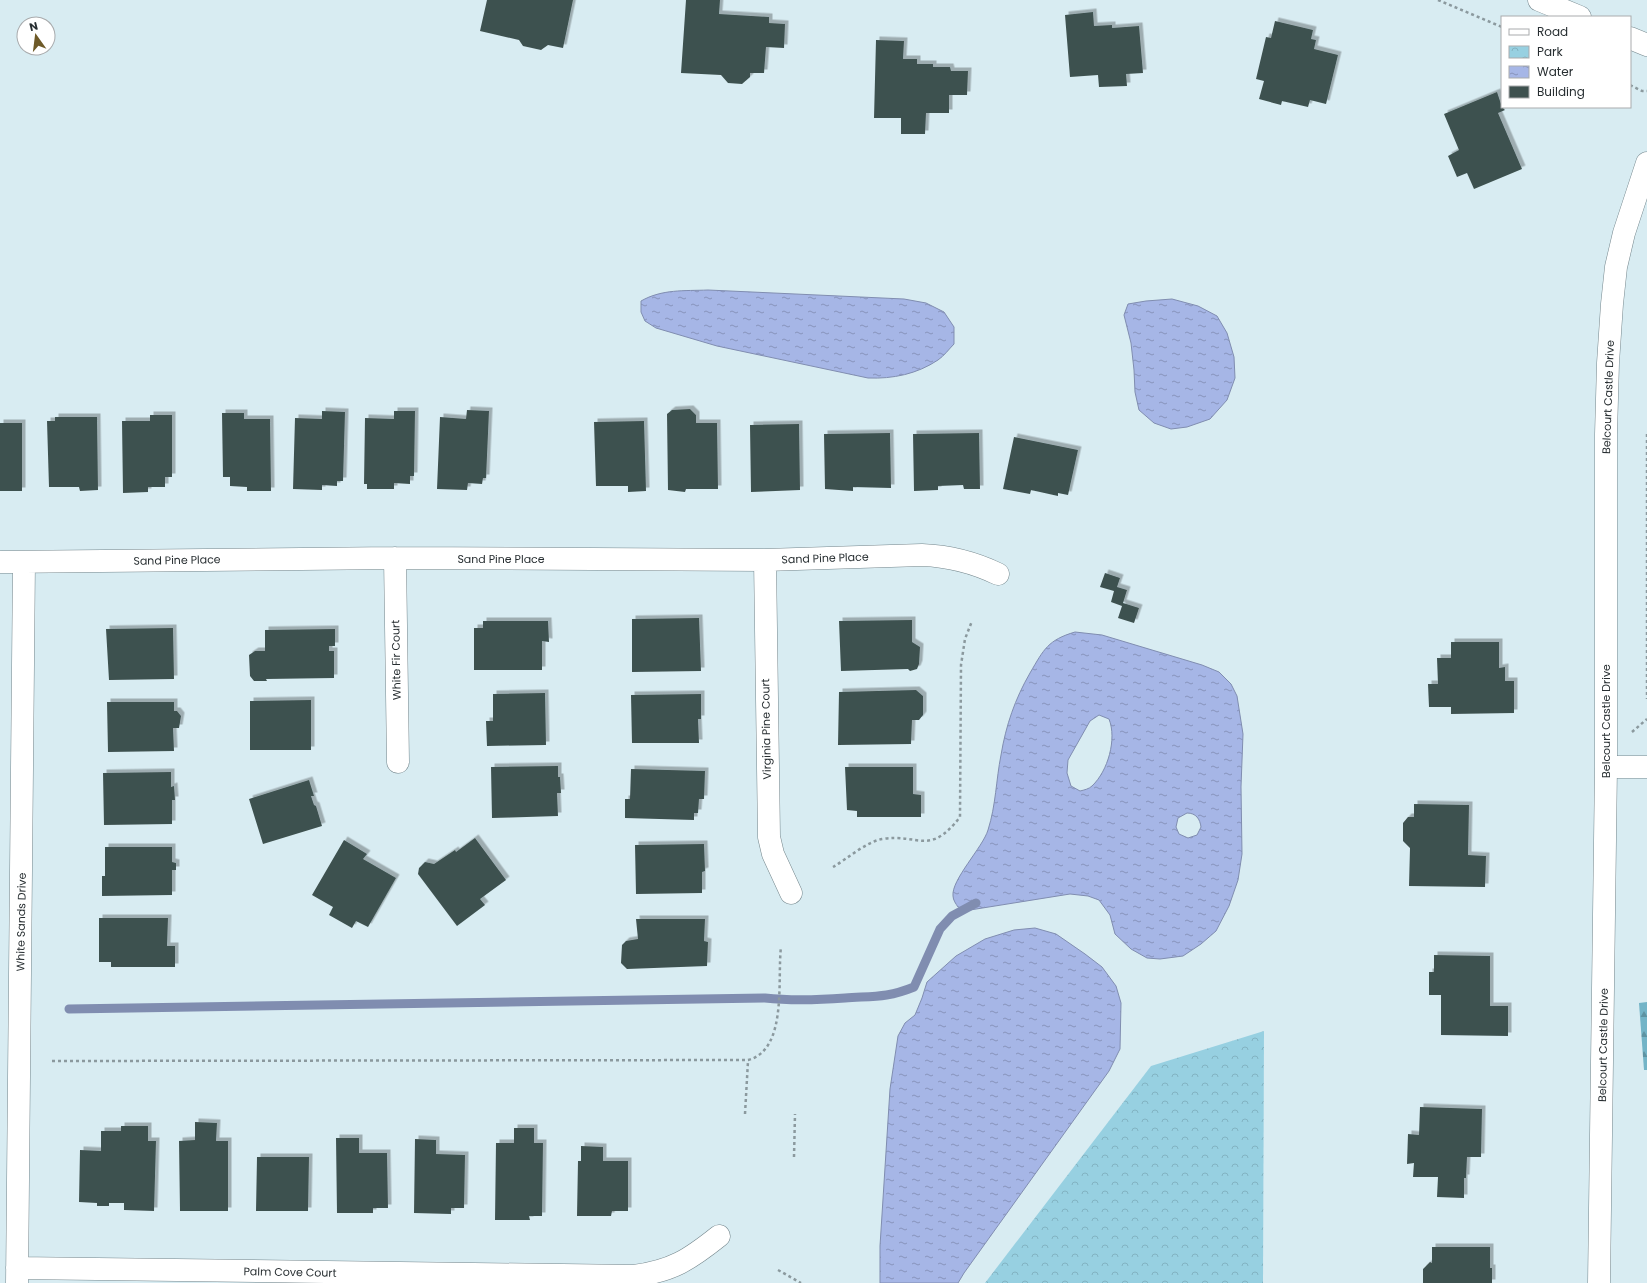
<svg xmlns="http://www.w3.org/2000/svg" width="1647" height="1283" font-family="Poppins,sans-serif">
<defs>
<pattern id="forest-firs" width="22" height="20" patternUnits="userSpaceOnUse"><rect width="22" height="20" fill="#73b4c7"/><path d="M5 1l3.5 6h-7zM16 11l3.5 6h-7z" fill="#5e93a2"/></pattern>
<pattern id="park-crowns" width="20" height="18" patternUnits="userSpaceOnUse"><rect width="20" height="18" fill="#97d0e1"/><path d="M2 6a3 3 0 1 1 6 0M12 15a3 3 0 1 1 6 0" fill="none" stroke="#82b3c2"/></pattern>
<pattern id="water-ripples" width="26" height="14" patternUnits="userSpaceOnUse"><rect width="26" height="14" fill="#a6b6e6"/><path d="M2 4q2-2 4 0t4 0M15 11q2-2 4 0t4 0" fill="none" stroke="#8794bb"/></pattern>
<filter id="shadow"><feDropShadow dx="3.5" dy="-3.5" stdDeviation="0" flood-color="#0004"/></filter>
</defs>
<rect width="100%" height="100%" fill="#d8ecf2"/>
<!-- forest -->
<path fill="url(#forest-firs)" d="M1647 1002V1070H1644L1639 1003Z"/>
<!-- park -->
<path fill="url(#park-crowns)" d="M1264 1031 1263 1283H985L1151 1066Z"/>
<!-- water -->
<path fill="url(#water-ripples)" stroke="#808db0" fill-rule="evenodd" d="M708 290 904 299 926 303 944 312 954 327V344C949 349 944 356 938 360 917 374 893 379 868 378L717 346 656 328 645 321 641 312V301C662 289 684 291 708 290Z
M1172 299 1198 306 1217 316 1227 333 1234 357 1235 378 1227 400 1210 419 1187 427 1171 429 1154 423 1139 410 1135 392 1134 370 1131 343 1124 315 1128 304 1146 301Z
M1075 632 1102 635 1202 665 1219 672 1231 684 1237 696 1243 734 1241 787 1242 854 1238 880 1229 906 1216 931 1201 944 1183 956 1160 959 1147 958 1131 949 1115 934 1110 915 1099 900 1088 896 1070 894 970 910 958 907C956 904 953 900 953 896 951 880 983 847 988 830 996 805 996 780 1001 755 1006 725 1015 699 1030 673 1044 649 1048 640 1075 632ZM1099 715 1109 719C1117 739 1108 771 1092 786 1089 789 1084 790 1080 791L1071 786 1067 773 1068 760 1090 721ZM1187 813C1196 813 1200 819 1201 827L1197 835 1188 838 1179 834 1176 827 1178 818Z
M1035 928 1056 934 1085 954 1102 967 1116 986 1121 1003 1120 1049 1109 1071 964 1273 958 1283H880V1246L890 1089 898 1036 905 1023 915 1015 922 998 927 982 956 956 985 939 1014 930Z"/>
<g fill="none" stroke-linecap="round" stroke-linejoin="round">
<!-- stream -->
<path stroke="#808db0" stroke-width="9" d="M69 1009 765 998C792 1001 818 1000 845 998 873 996 887 998 914 987L940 929 952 916 976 903"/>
</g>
<!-- building -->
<path fill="#3e514f" filter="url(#shadow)" d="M487 0H573L563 48 548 45 541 50 523 46 519 40 480 31Z
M686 0H720L719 14 769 17V23L785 24 784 48 766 47 764 73H750V77L742 84 728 83 721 75 681 73Z
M1093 12 1094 26 1112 25V28L1139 26 1143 73 1126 74 1127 86 1099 87 1098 75 1070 77 1065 15Z
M1275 21 1313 30 1311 39 1316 40 1314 49 1338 55 1326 104 1310 100 1308 107 1282 101 1281 105 1259 99 1264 81 1256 79 1266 37 1271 38Z
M876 40 904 41 903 59H917V64H933V67H950L951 71H968L967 95H949V113H926L925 134H901V118H874Z
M1497 92 1502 107 1505 110 1498 113 1522 169 1474 189 1467 173 1457 177 1448 156 1459 150 1444 114Z
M690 409 696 415V423H717L718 489H686L685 492 668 490 667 414 672 410Z
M467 410 489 411 486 478H483L482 484 468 483 467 490 437 489 440 417 466 419Z
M322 411 345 412 343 481H337V486L322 485V490L293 489 295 418 322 419Z
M394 411H415L414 476H410V484L394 483V489H367V484H364L365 418 394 419Z
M222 413H244V419H270L271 491H247V487L230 486V477H223Z
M150 415H172V477H165V487H148V492L123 493 122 421H150Z
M55 417H97L98 490 80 491 79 487H49L47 421H55Z
M644 421 646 491 628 492V486H596L594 422Z
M0 423H22V491H0Z
M799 424 800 490 751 492 750 425Z
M890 433 891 488 853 487V491L825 489 824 434Z
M979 433 980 489H964L963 485 938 486V490L914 491 913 434Z
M1014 437 1078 450 1068 495 1058 493V496L1031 490 1030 494 1003 489Z
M1105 573 1120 578 1117 587 1127 590 1123 603 1139 608 1134 623 1118 618 1122 606 1111 602 1114 591 1100 587Z
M699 618 701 671 632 672V619Z
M912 620V642L920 647 919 664 917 669 910 671 908 669 841 671 839 621Z
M483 621H548L549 642 542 641V670H474V628H483Z
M173 628 174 679 109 680 106 629Z
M335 629V646H329V651H334V678L266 679 267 681H254L250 676 249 655 255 651H265V630Z
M1451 642H1499V668L1505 667V681H1514V713L1451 714V707H1429L1428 684H1438L1437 658H1451Z
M916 690 923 696V715L919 720H912L911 744 838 745 839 692Z
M545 693 546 745 487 746 486 721H493V694Z
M701 694V719H698L699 743H632L631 695Z
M311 700V750H250V701Z
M107 702H174V711H177L181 716 179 728H173L174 751 108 752Z
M558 766V777H560L561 793H557L558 816 492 818 491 767Z
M845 767H913V794L921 795V817H857V811L847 810Z
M631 769 705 771 704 799H699L698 813H694V820L625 818V799H630Z
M171 772V787L174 786 175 800H172V824L104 825 103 773Z
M309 780 314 796H311L314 805 316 806 322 826 263 844 249 799Z
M1414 804 1469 805 1468 855 1486 856 1485 887 1409 886 1410 848 1403 841V823L1408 817H1414Z
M475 838 506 880 480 899 485 905 457 926 418 874 419 868 425 862 434 864 455 850 456 852Z
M344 840 367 854 363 859 396 878 368 927 356 921 352 928 329 915 333 907 312 895Z
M704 844 705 871 702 872V893L636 894 635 845Z
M105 847H172V862L176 863V870H172V895L102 896V876H105Z
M99 918H168L167 946H175V967H111V962H99Z
M636 919H705L704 941 708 942 707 966 627 969 621 963 622 945 626 941 638 939Z
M1434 955 1490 956V1006H1508V1036L1441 1035V995H1429V972H1434Z
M1420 1107 1482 1109 1481 1157H1467L1466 1178H1464V1198L1437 1197 1438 1177H1413L1414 1163 1407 1164 1408 1134 1419 1135Z
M195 1122 217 1123 216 1141H228V1211H180L179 1141 195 1140Z
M121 1126H148V1141H156L154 1211 124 1210V1203H109V1206H97V1203L79 1202 80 1150 101 1151V1131H121Z
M514 1128H534V1143H543L542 1216H529L530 1220H495L496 1143H514Z
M336 1138H359V1153H387L388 1208H373V1213H337Z
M415 1139 436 1140V1154L465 1155 464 1208H451V1214L414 1213Z
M581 1146 603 1147V1161H628V1211H612L611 1216H577L578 1161H581Z
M257 1157H309L308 1211H256Z
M1432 1247H1490V1268H1492V1283H1423V1269L1430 1262 1432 1263Z"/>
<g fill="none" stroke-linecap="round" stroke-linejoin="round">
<defs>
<path id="street" d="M1539 0 1580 17
M1630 38 1647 45
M395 558 398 762
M765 560 769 837 773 854 791 893
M0 562 395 558 765 560 922 555C949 556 973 562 998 574
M1606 767H1647
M17 1268 634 1276C672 1271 689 1260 719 1236
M17 1283 24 562
M1599 1283 1606 767V434L1608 363 1612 304 1616 267 1624 233 1647 163"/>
</defs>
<!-- street casing -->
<use href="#street" stroke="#74868c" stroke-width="23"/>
<!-- path -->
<path stroke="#8b999e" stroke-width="2.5" stroke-dasharray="3 3" stroke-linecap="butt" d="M1438 0 1502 27
M1630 85 1642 91H1647
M1647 434V699
M1632 732 1647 719
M833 867C847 859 866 842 882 839 919 833 929 857 960 817L961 665 965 639 972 621
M52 1061 748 1060C788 1050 777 979 781 947
M745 1114 748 1061
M794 1157 795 1114
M778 1270 801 1283"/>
<!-- street -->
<use href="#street" stroke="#fff" stroke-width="22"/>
</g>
<g text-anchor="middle" stroke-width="4" stroke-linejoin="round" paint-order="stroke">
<!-- street labels -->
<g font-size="11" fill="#272e31" stroke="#fff">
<text transform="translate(1608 397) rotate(-88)" y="4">Belcourt Castle Drive</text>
<text transform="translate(825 558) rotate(-2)" y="4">Sand Pine Place</text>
<text x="501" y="563">Sand Pine Place</text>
<text transform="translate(177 560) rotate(-1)" y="4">Sand Pine Place</text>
<text transform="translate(396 660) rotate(-91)" y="4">White Fir Court</text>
<text transform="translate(1606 721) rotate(-90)" y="4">Belcourt Castle Drive</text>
<text transform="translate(766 729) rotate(-91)" y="4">Virginia Pine Court</text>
<text transform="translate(21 922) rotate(-89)" y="4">White Sands Drive</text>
<text transform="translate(1603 1045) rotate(-89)" y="4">Belcourt Castle Drive</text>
<text transform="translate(290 1272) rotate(1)" y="4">Palm Cove Court</text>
</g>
</g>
<!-- legend -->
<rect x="1501" y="16" width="130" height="92" fill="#ffffff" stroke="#a9abad"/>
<rect x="1509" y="29" width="20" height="6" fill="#ffffff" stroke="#a9abad"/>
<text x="1537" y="36" font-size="12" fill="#272e31">Road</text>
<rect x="1509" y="46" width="20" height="12" fill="url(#park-crowns)" stroke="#a9abad"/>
<text x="1537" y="56" font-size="12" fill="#272e31">Park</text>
<rect x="1509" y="66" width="20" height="12" fill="url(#water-ripples)" stroke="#a9abad"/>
<text x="1537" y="76" font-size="12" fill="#272e31">Water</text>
<rect x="1509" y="86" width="20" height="12" fill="#3e514f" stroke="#a9abad"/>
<text x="1537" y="96" font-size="12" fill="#272e31">Building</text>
<!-- north arrow -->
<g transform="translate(36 36) rotate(346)"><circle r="19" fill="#ffffff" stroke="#a9abad"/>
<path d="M0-3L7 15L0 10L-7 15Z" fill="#6e5a28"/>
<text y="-6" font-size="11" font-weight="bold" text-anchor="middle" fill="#272e31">N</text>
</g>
</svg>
